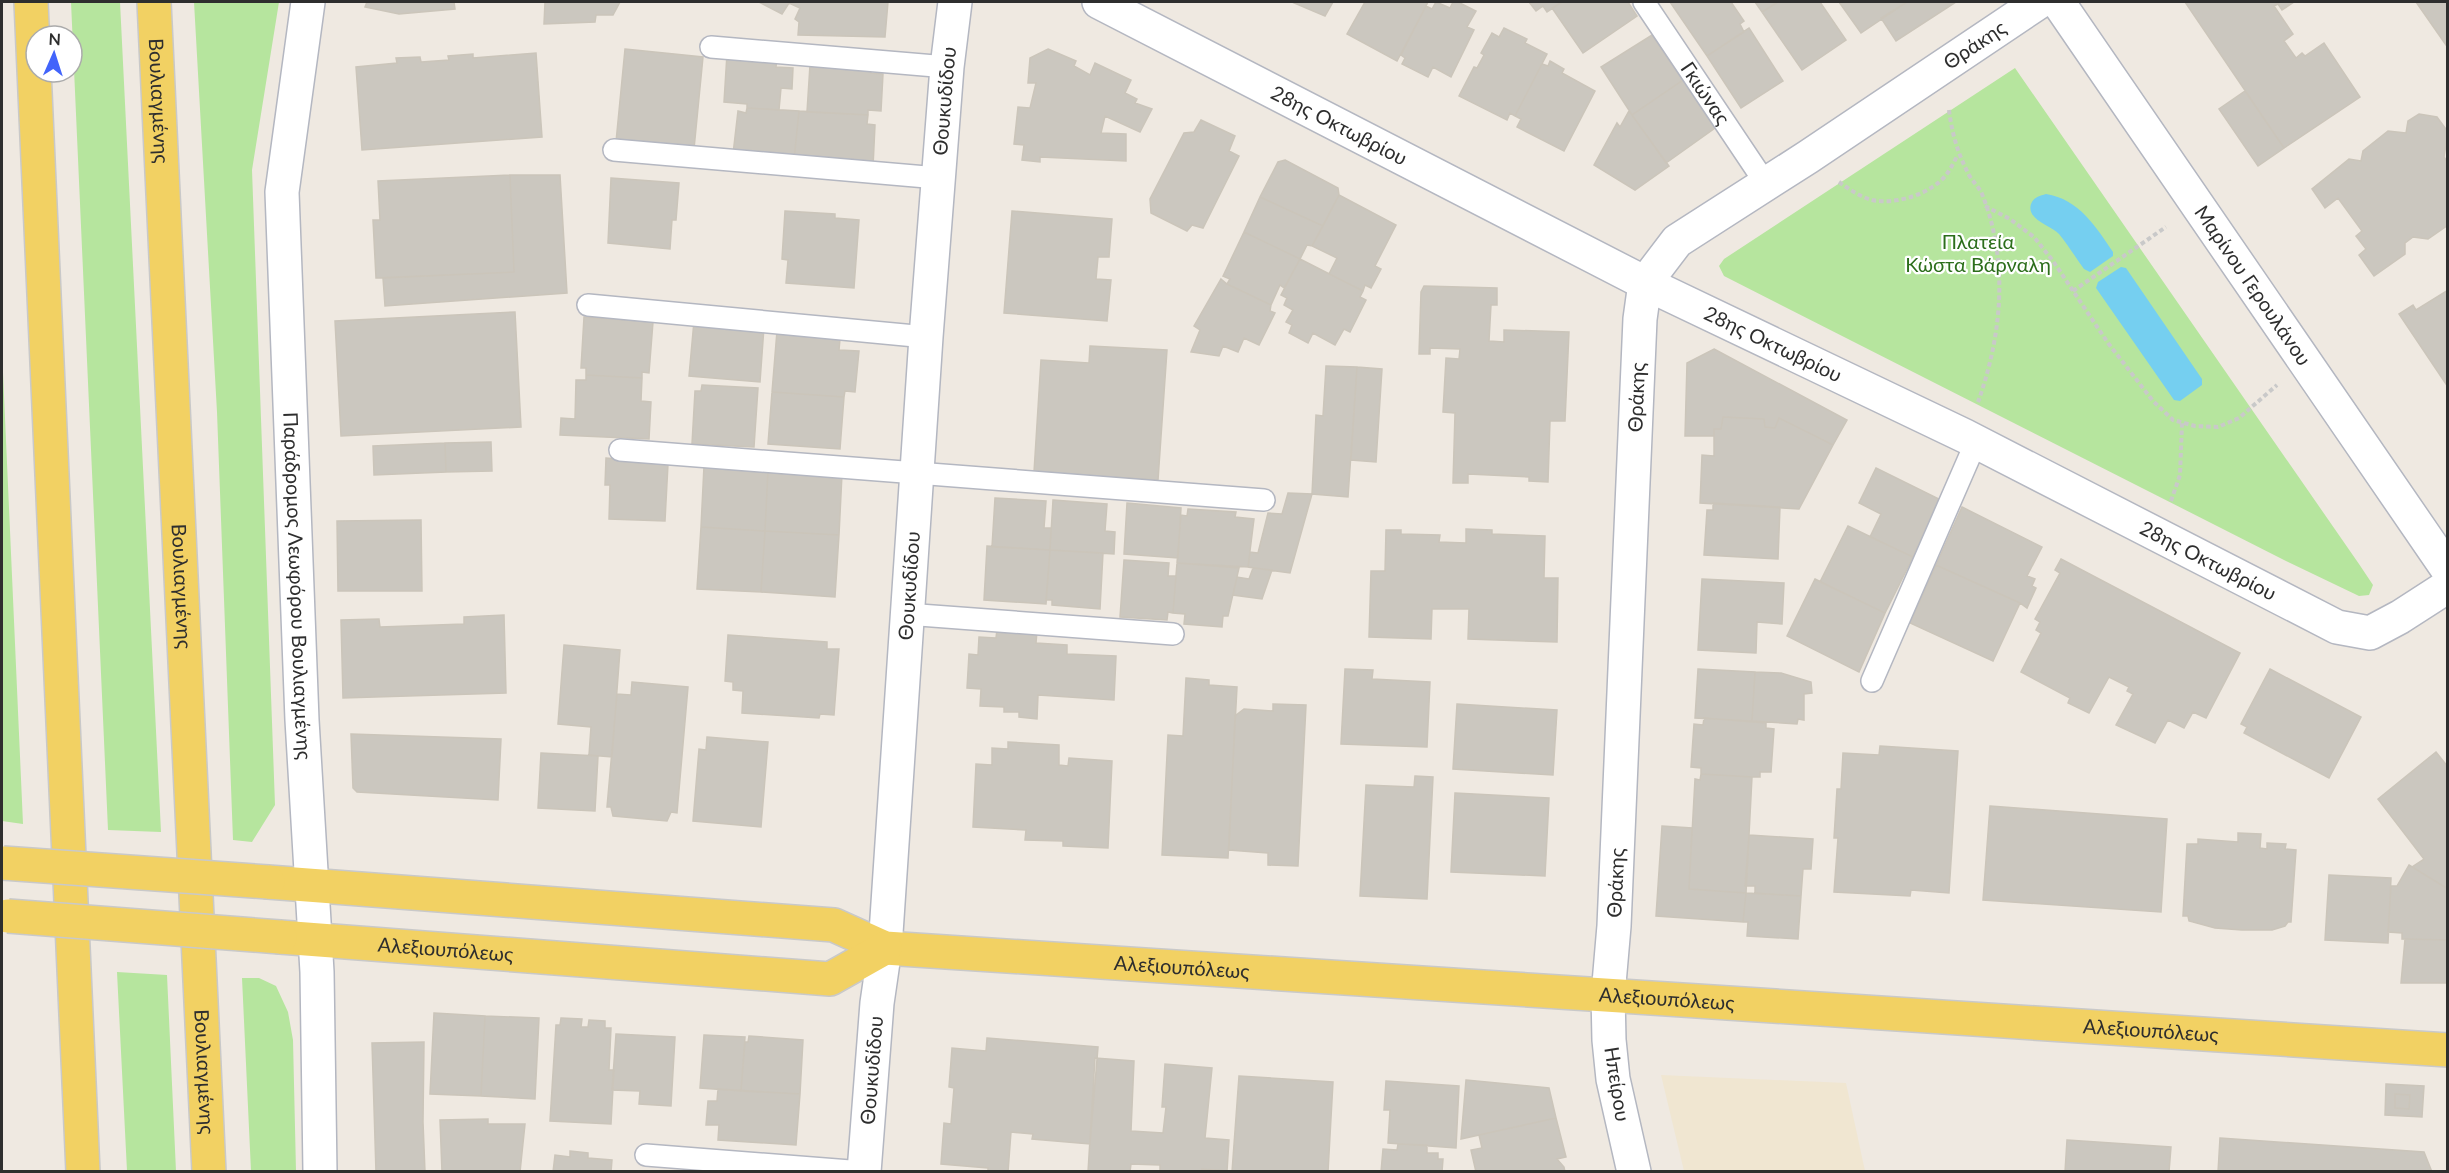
<svg xmlns="http://www.w3.org/2000/svg" width="2449" height="1173" font-family="Lato,sans-serif">
<rect width="100%" height="100%" fill="#efe9e1"/>
<!-- education -->
<path fill="#f0e6d1" d="M1661 1075 1846 1083 1865 1171H1684Z"/>
<!-- green -->
<path fill="#b6e59e" d="M71 2H120L161 832 108 830Z
M194 2H279L252 170 275 805 252 842 233 840 217 412Z
M2015 68 2359 564 2373 585 2369 595 2359 596 2284 560 1724 276 1719 266 1724 259Z
M2 350 23 824 2 821Z
M117 972 167 975 176 1171H127Z
M242 978H259L276 986 288 1012 293 1040 296 1171H251Z"/>
<!-- water -->
<path fill="#75cff0" d="M2046 194C2079 199 2096 227 2113 252V256L2090 272 2084 269C2076 258 2068 245 2059 234 2052 226 2026 220 2031 204 2034 197 2039 196 2046 194Z
M2121 267 2126 268 2202 379V385L2180 401 2174 400 2096 288 2098 282Z"/>
<!-- building -->
<path fill="#cbc7bf" stroke="#cbc5ba" stroke-width="1.5" fill-rule="evenodd" d="M367 2H454L455 9 399 14 365 7Z
M545 2H620L613 15H596L595 22 544 24Z
M759 2H888L885 37 798 35 799 22 795 19 800 8 789 3 782 14Z
M1292 2H1333L1325 16Z
M1365 2H1428L1397 61 1347 34Z
M1436 2 1450 8 1453 2H1458L1476 11 1467 27 1474 30 1451 77 1433 67 1428 77 1402 64 1405 58 1401 55 1426 6 1432 9Z
M1529 2H1562L1547 12 1543 6 1536 11Z
M1562 2H1628L1637 16 1583 53 1552 8Z
M1670 2H1731L1744 21 1740 24 1744 32 1707 56Z
M1755 2H1778L1762 12Z
M1778 2H1820L1846 40 1802 70 1762 12Z
M1839 2H1907L1861 33Z
M1907 2H1956L1896 41 1881 18Z
M2185 2H2294L2282 10 2278 4 2274 6 2293 34 2284 41 2296 58 2302 53 2305 56 2324 43 2360 97 2284 148Z
M2416 2H2448V44L2446 45Z
M1504 28 1527 39 1525 43 1547 54 1515 116 1510 113 1507 120 1459 96 1474 67 1477 68 1484 55 1481 53 1492 33 1499 37Z
M1749 28 1783 81 1741 108 1707 56Z
M1652 35 1683 80 1632 115 1601 67Z
M625 49 703 57 694 149 616 142Z
M1048 49 1076 61 1074 66 1090 75 1095 63 1131 80 1125 93 1137 99 1135 103 1152 109 1140 132 1105 116 1101 133 1126 134V161L1040 157V162L1022 160 1024 145 1014 144 1018 107 1030 108 1036 83H1028L1030 58Z
M536 53 542 137 362 150 356 67 397 63 396 58 420 57 421 62 449 60 448 56 473 54V58Z
M727 54 777 57 776 67 793 68 792 89 781 88 779 110 747 108V104L724 102Z
M1550 61 1564 69 1562 73 1595 91 1564 151 1517 127 1521 119 1515 116 1542 64 1548 66Z
M810 65 871 69V73L883 74 881 111 868 110V115L807 112Z
M1683 80 1715 128 1666 163 1632 115Z
M2245 91 2284 148 2258 166 2219 109Z
M747 108 799 111 794 160 733 154 738 111 746 113Z
M799 111 868 115 867 124 875 125 873 167 794 160Z
M1629 111 1669 166 1635 190 1594 165 1617 123 1620 127Z
M2419 114 2437 117 2448 132 2444 157 2448 163V225L2428 239 2413 237 2405 243V254L2374 276 2359 255 2366 249 2356 236 2362 231 2338 198 2325 208 2312 189 2349 159 2361 161 2363 151 2388 131 2406 133 2408 121Z
M1201 120 1235 136 1229 151 1239 156 1203 228 1192 225 1187 231 1151 213 1150 199 1184 133 1194 132Z
M1285 160 1338 188 1339 195 1323 226 1260 197 1278 162Z
M510 175 514 272 376 278 373 220H380L378 181Z
M510 175H560L567 293 385 306 383 278 514 272Z
M611 178 679 183 676 220H672L670 249 608 243Z
M1339 195 1396 225 1375 266 1381 269 1371 288 1365 285 1363 291 1329 274 1337 258 1312 246Z
M1260 197 1323 226 1312 246 1307 245 1300 259 1244 232Z
M785 211 835 214V218L859 220 854 288 786 283 788 260 782 259Z
M1012 211 1112 219 1109 257H1098L1096 279 1111 280 1107 321 1004 313Z
M1244 232 1300 259 1284 288 1280 285 1271 305 1227 284 1230 279 1223 276Z
M1300 259 1363 291 1360 297 1366 300 1350 332 1344 329 1335 345 1313 333 1308 343 1289 333 1292 325 1286 322 1293 310 1284 305 1287 298 1281 295Z
M1221 279 1227 284 1271 305 1270 311 1275 313 1259 345 1244 338 1238 352 1223 346 1219 356 1191 352 1200 330 1194 326Z
M1424 286 1497 288V305H1491L1489 341 1504 342V330L1569 332 1565 421H1550L1548 482 1529 481V477L1468 474V483H1453L1455 413 1443 412 1446 358 1459 359 1460 349 1430 348V354H1419L1421 292Z
M2448 290V387L2399 314 2413 305 2416 310Z
M515 312 521 427 341 436 335 321Z
M584 317 653 322 649 373 642 372V378L586 375V368H581Z
M694 321 764 327 760 382 689 376Z
M777 331 828 335V339H840L839 350 859 351 855 392 845 391 844 397 772 392Z
M1090 346 1167 350 1158 480 1034 472 1041 360 1089 363Z
M1714 349 1847 420 1833 445 1779 418 1775 428 1765 427 1764 419 1723 417 1721 429H1714V436H1685L1687 363Z
M1326 366 1357 367 1348 497 1312 494 1316 415 1323 416Z
M1357 367 1382 369 1376 462 1351 460Z
M586 375 642 378 641 401 651 402 649 439 560 435 561 418 575 419 576 380H586Z
M702 385 758 388 754 447 692 444 695 391H701Z
M772 392 844 397 840 449 768 444Z
M1723 417 1764 419 1765 427 1775 428 1779 418 1833 445 1799 509 1700 503 1702 455 1714 456V429H1721Z
M491 442 492 471 446 472 445 443Z
M445 443 446 472 374 475 373 446Z
M606 458 668 464 665 521 609 519 610 485H605Z
M704 466 768 470 765 531 701 527Z
M1876 468 1939 499 1913 557 1870 537 1881 514 1859 503Z
M768 470 842 474 839 535 765 531Z
M1288 493 1312 494 1290 573 1248 567 1250 552 1258 553 1268 513 1282 514Z
M995 498 1046 501 1044 528H1051L1050 550 992 547Z
M1053 500 1107 504 1105 531 1115 532 1114 554 1050 550Z
M1127 503 1181 508 1178 558 1124 554Z
M1713 503 1780 507 1778 559 1704 555 1707 510H1713Z
M1962 507 2042 547 2027 576 2035 579 2032 586 2036 588 2027 608 2020 603 1936 565Z
M1188 509 1236 512 1235 517 1254 519 1248 567 1177 563 1181 515 1187 516Z
M421 520 422 591H338L337 521Z
M1848 526 1913 557 1885 613 1820 582Z
M701 527 765 531 761 592 697 589Z
M1466 529 1492 530V534L1545 536 1544 578H1558L1557 642 1468 639 1469 609H1432L1431 639 1369 637 1371 571H1385L1386 530H1401V534L1440 535 1439 542 1466 543Z
M765 531 839 535 835 597 761 592Z
M987 546 1050 550 1046 604 984 600Z
M1050 550 1103 553 1100 609 1052 605V600H1046Z
M2061 559 2240 653 2206 718 2193 712 2184 728 2168 720 2155 743 2116 725 2133 694 2127 691 2129 687 2109 677 2089 713 2068 703 2070 698 2021 672 2041 633 2036 630 2040 622 2035 619 2060 573 2055 570Z
M1124 560 1169 563 1168 576H1176L1173 613 1168 612 1167 620 1120 617Z
M1177 563 1239 568 1228 616H1223L1222 627 1184 624 1185 614 1173 613Z
M1936 565 2020 603 1993 661 1910 623Z
M1253 568 1272 570 1262 599 1233 595 1237 577 1249 579Z
M1702 579 1784 583 1782 624 1757 622 1756 653 1698 650Z
M1815 579 1885 613 1859 672 1787 636Z
M504 615 506 693 343 698 341 620 379 619 380 627 464 624V617Z
M997 629 1037 631 1036 643 1067 645V654L1116 656 1114 700 1038 695 1037 719 1019 717V712H1004V707L980 706 981 689 967 688 969 654 978 655 979 637 996 638Z
M728 635 827 642V649H839L834 715 820 714 819 718 742 713 743 691 733 690V682L725 681Z
M564 645 620 650 612 757 589 755 591 727 558 724Z
M1345 669 1373 670 1372 679 1430 682 1427 747 1341 744Z
M1698 669 1755 672 1752 721 1695 718Z
M2270 669 2361 717 2329 778 2244 733 2247 727 2241 724Z
M1755 672 1781 673 1811 682 1812 693 1804 694V720L1798 719 1797 724 1752 721Z
M1186 678 1209 680V685L1237 687 1228 858 1162 855 1168 735 1183 736Z
M632 682 688 687 677 813 671 812 667 821 613 816 611 807H607L617 694 631 695Z
M1273 704 1306 705 1298 866 1268 865V853L1229 850 1235 716 1244 709 1273 711Z
M1457 704 1557 710 1553 775 1453 769Z
M1704 718 1766 723V728L1774 729 1771 772H1760V777H1752L1701 774V768L1691 767 1694 724 1703 725Z
M351 734 501 739 498 800 357 792 353 788Z
M707 737 768 742 761 827 693 821 699 749 706 750Z
M1008 742 1059 745V765L1068 766 1069 758 1112 761 1108 848 1063 846V841L1025 840 1026 830 973 827 976 764 992 765V748L1008 749Z
M1880 746 1958 751 1949 893 1911 890 1910 896 1834 892 1838 838H1834L1837 789H1841L1843 753 1879 755Z
M2436 752 2448 767V889L2412 867 2424 859 2378 799Z
M541 753 598 756 595 811 538 808Z
M1701 774 1752 777 1746 893 1689 889 1695 779 1700 780Z
M1415 776 1433 777 1427 899 1360 896 1366 785 1414 787Z
M1455 793 1549 798 1545 876 1451 872Z
M1990 806 2167 819 2161 912 1983 900Z
M1662 826 1692 828 1689 889 1746 893 1743 922 1656 916Z
M2238 833 2261 834 2260 848 2267 849V843L2286 844 2285 849 2296 850 2291 922H2288L2285 926 2272 930H2242L2215 928 2189 921 2188 916H2183L2187 844H2198V839L2238 842Z
M1749 835 1813 839 1811 869H1803L1801 896 1755 893V886H1745Z
M2409 865 2448 889V940L2402 939V933L2388 932 2391 886H2397Z
M2329 875 2391 878 2388 943 2325 940Z
M1746 893 1801 896 1798 939 1747 936 1748 922H1743Z
M2405 939 2448 940V983H2401Z
M434 1013 485 1016 481 1096 430 1094Z
M485 1016 539 1018 535 1099 481 1096Z
M561 1018 582 1019 581 1027H588L589 1020 605 1021V1028H611L609 1070H614L611 1124 550 1121 556 1025H560Z
M616 1034 675 1037 671 1106 639 1104 640 1091 612 1090Z
M704 1035 745 1037 741 1091 700 1088Z
M749 1036 803 1040 800 1094 741 1091 745 1042H748Z
M987 1038 1098 1047 1090 1144 1032 1139 1033 1134 1011 1132 1008 1172H988V1168L941 1164 944 1123 951 1124 954 1088 949 1087 952 1048 986 1051Z
M424 1042 423 1122 425 1172H376L372 1043Z
M1095 1058 1134 1061 1131 1131 1163 1133 1166 1107H1162L1165 1064 1212 1068 1205 1138 1229 1140 1227 1171 1202 1169V1172H1160V1165L1131 1164 1130 1172H1088Z
M1239 1076 1333 1082 1328 1172H1232Z
M1466 1080 1549 1088 1556 1118 1461 1139Z
M1386 1081 1459 1086 1456 1148 1388 1143 1390 1110H1384Z
M2386 1084 2424 1086 2422 1117 2385 1115ZM2395 1094 2410 1095 2409 1109 2395 1108Z
M718 1089 800 1094 796 1145 718 1140 719 1125H706L708 1101H717Z
M2395 1094 2410 1095 2409 1109 2395 1108Z
M1556 1118 1566 1157 1557 1159 1564 1167 1565 1172H1476L1471 1150 1482 1148 1479 1135Z
M488 1119V1124H525L520 1172H442L440 1120Z
M2220 1138 2424 1152 2432 1172H2218Z
M2067 1140 2171 1147 2169 1172H2065Z
M1398 1144 1427 1145V1153H1438V1159H1443L1442 1172H1381L1383 1149 1397 1150Z
M570 1151 588 1153V1158L612 1160 611 1172H553L555 1155 570 1157Z"/>
<g fill="none" stroke-linecap="round" stroke-linejoin="round">
<defs>
<g id="service">
<path id="s1" d="M1644 2 1766 184"/>
<path d="M711 47 947 67"/>
<path d="M614 150 938 178"/>
<path d="M588 305 926 337"/>
<path d="M620 450 1264 500"/>
<path d="M906 614 1173 634"/>
<path d="M1872 681 1976 442"/>
<path d="M646 1155 863 1172"/>
</g>
<g id="minor">
<path id="s2" d="M1099 2 1645 283 1965 436 2337 627 2370 633 2400 617 2448 586"/>
<path id="s3" d="M885 948 926 337 947 67 955 2"/>
<path id="s4" d="M1634 1172 1613 1079 1609 1040 1608 995 1614 926 1640 319 1645 283 1677 241 1808 157 2039 2"/>
</g>
<g id="tertiary">
<path id="s5" d="M2058 2 2448 570"/>
<path id="s6" d="M864 1172 877 1003 885 948"/>
</g>
<g id="secondary">
<path id="s7" d="M308 2 282 192 302 720 317 972 320 1172"/>
</g>
<g id="primary">
<path d="M31 2 83 1172"/>
<path id="s8" d="M154 2 209 1172"/>
<path id="s9" d="M268 882 834 925 885 948 2448 1050"/>
<path id="s10" d="M280 937 830 979 885 948"/>
</g>
</defs>
<!-- service casing -->
<use href="#service" stroke="#b4b7c1" stroke-width="24"/>
<!-- minor casing -->
<use href="#minor" stroke="#b4b7c1" stroke-width="36"/>
<!-- tertiary casing -->
<use href="#tertiary" stroke="#b4b7c1" stroke-width="36"/>
<!-- secondary casing -->
<use href="#secondary" stroke="#b4b7c1" stroke-width="36"/>
<!-- primary casing -->
<use href="#primary" stroke="#c9c9c9" stroke-width="36"/>
<!-- path -->
<path stroke="#c9c9c9" stroke-width="4" stroke-dasharray="4.5 3" stroke-linecap="butt" d="M1949 110C1952 134 1958 154 1969 175 1973 182 1979 187 1982 194 2009 261 2002 335 1978 402
M1839 182C1849 189 1860 197 1872 200 1896 205 1931 194 1946 175 1951 169 1954 161 1958 155
M1985 206 2010 219 2034 237 2053 261 2108 343 2153 401 2173 420 2195 426 2218 427 2239 418 2277 385
M2073 291 2166 227
M2171 501 2180 475 2182 423"/>
<!-- service -->
<use href="#service" stroke="#fff" stroke-width="21"/>
<!-- minor -->
<use href="#minor" stroke="#fff" stroke-width="33"/>
<!-- tertiary -->
<use href="#tertiary" stroke="#fff" stroke-width="33"/>
<!-- secondary -->
<use href="#secondary" stroke="#fff" stroke-width="33"/>
<!-- primary -->
<use href="#primary" stroke="#f2d163" stroke-width="33"/>
<defs>
<path id="primary-bridge" d="M3 863 268 882
M8 916 280 937"/>
</defs>
<!-- primary-bridge casing -->
<use href="#primary-bridge" stroke="#c9c9c9" stroke-width="36" stroke-linecap="butt"/>
<!-- primary-bridge -->
<use href="#primary-bridge" stroke="#f2d163" stroke-width="33"/>
</g>
<g text-anchor="middle" stroke-width="4.5" stroke-linejoin="round" paint-order="stroke">
<!-- street labels -->
<g font-size="20" fill="#2e2e2e" stroke="#fff">
<text dy="7" stroke="none"><textPath href="#s4" startOffset="1302">Θράκης</textPath></text>
<text dy="7" stroke="none"><textPath href="#s1" startOffset="110">Γκιώνας</textPath></text>
<text dy="7" stroke="none"><textPath href="#s8" startOffset="99">Βουλιαγμένης</textPath></text>
<text dy="7" stroke="none"><textPath href="#s3" startOffset="849">Θουκυδίδου</textPath></text>
<text dy="7" stroke="none"><textPath href="#s2" startOffset="270">28ης Οκτωβρίου</textPath></text>
<text dy="7" stroke="none"><textPath href="#s5" startOffset="344">Μαρίνου Γερουλάνου</textPath></text>
<text dy="7" stroke="none"><textPath href="#s2" startOffset="756">28ης Οκτωβρίου</textPath></text>
<text dy="7" stroke="none"><textPath href="#s4" startOffset="778">Θράκης</textPath></text>
<text dy="7" stroke="none"><textPath href="#s2" startOffset="1242">28ης Οκτωβρίου</textPath></text>
<text dy="7" stroke="none"><textPath href="#s8" startOffset="585">Βουλιαγμένης</textPath></text>
<text dy="7" stroke="none"><textPath href="#s7" startOffset="586">Παράδρομος Λεωφόρου Βουλιαγμένης</textPath></text>
<text dy="7" stroke="none"><textPath href="#s3" startOffset="363">Θουκυδίδου</textPath></text>
<text dy="7" stroke="none"><textPath href="#s4" startOffset="292">Θράκης</textPath></text>
<text dy="7" stroke="none"><textPath href="#s10" startOffset="166">Αλεξιουπόλεως</textPath></text>
<text dy="7" stroke="none"><textPath href="#s9" startOffset="921">Αλεξιουπόλεως</textPath></text>
<text dy="7" stroke="none"><textPath href="#s9" startOffset="1407">Αλεξιουπόλεως</textPath></text>
<text dy="7" stroke="none"><textPath href="#s9" startOffset="1892">Αλεξιουπόλεως</textPath></text>
<text dy="7" stroke="none"><textPath href="#s6" startOffset="102">Θουκυδίδου</textPath></text>
<text dy="7" stroke="none"><textPath href="#s8" startOffset="1071">Βουλιαγμένης</textPath></text>
<text transform="translate(1617 1084) rotate(81)" y="7">Ηπείρου</text>
</g>
<!-- park labels -->
<g font-size="20" fill="#2c6e1b" stroke="#fff">
<text x="1978" y="249">Πλατεία<tspan x="1978" dy="23">Κώστα Βάρναλη</tspan></text>
</g>
</g>
<!-- border -->
<rect width="2449" height="1173" fill="none" stroke="#2e2e2e" stroke-width="6"/>
<!-- north arrow -->
<g transform="translate(54 54) rotate(3)"><circle r="28" fill="#ffffff" stroke="#ababab" stroke-width="1.5"/>
<path d="M0-4.5L10 22L0 15L-10 22Z" fill="#4264fb"/>
<text y="-9" font-size="16" font-weight="bold" text-anchor="middle" fill="#2e2e2e">N</text>
</g>
</svg>
